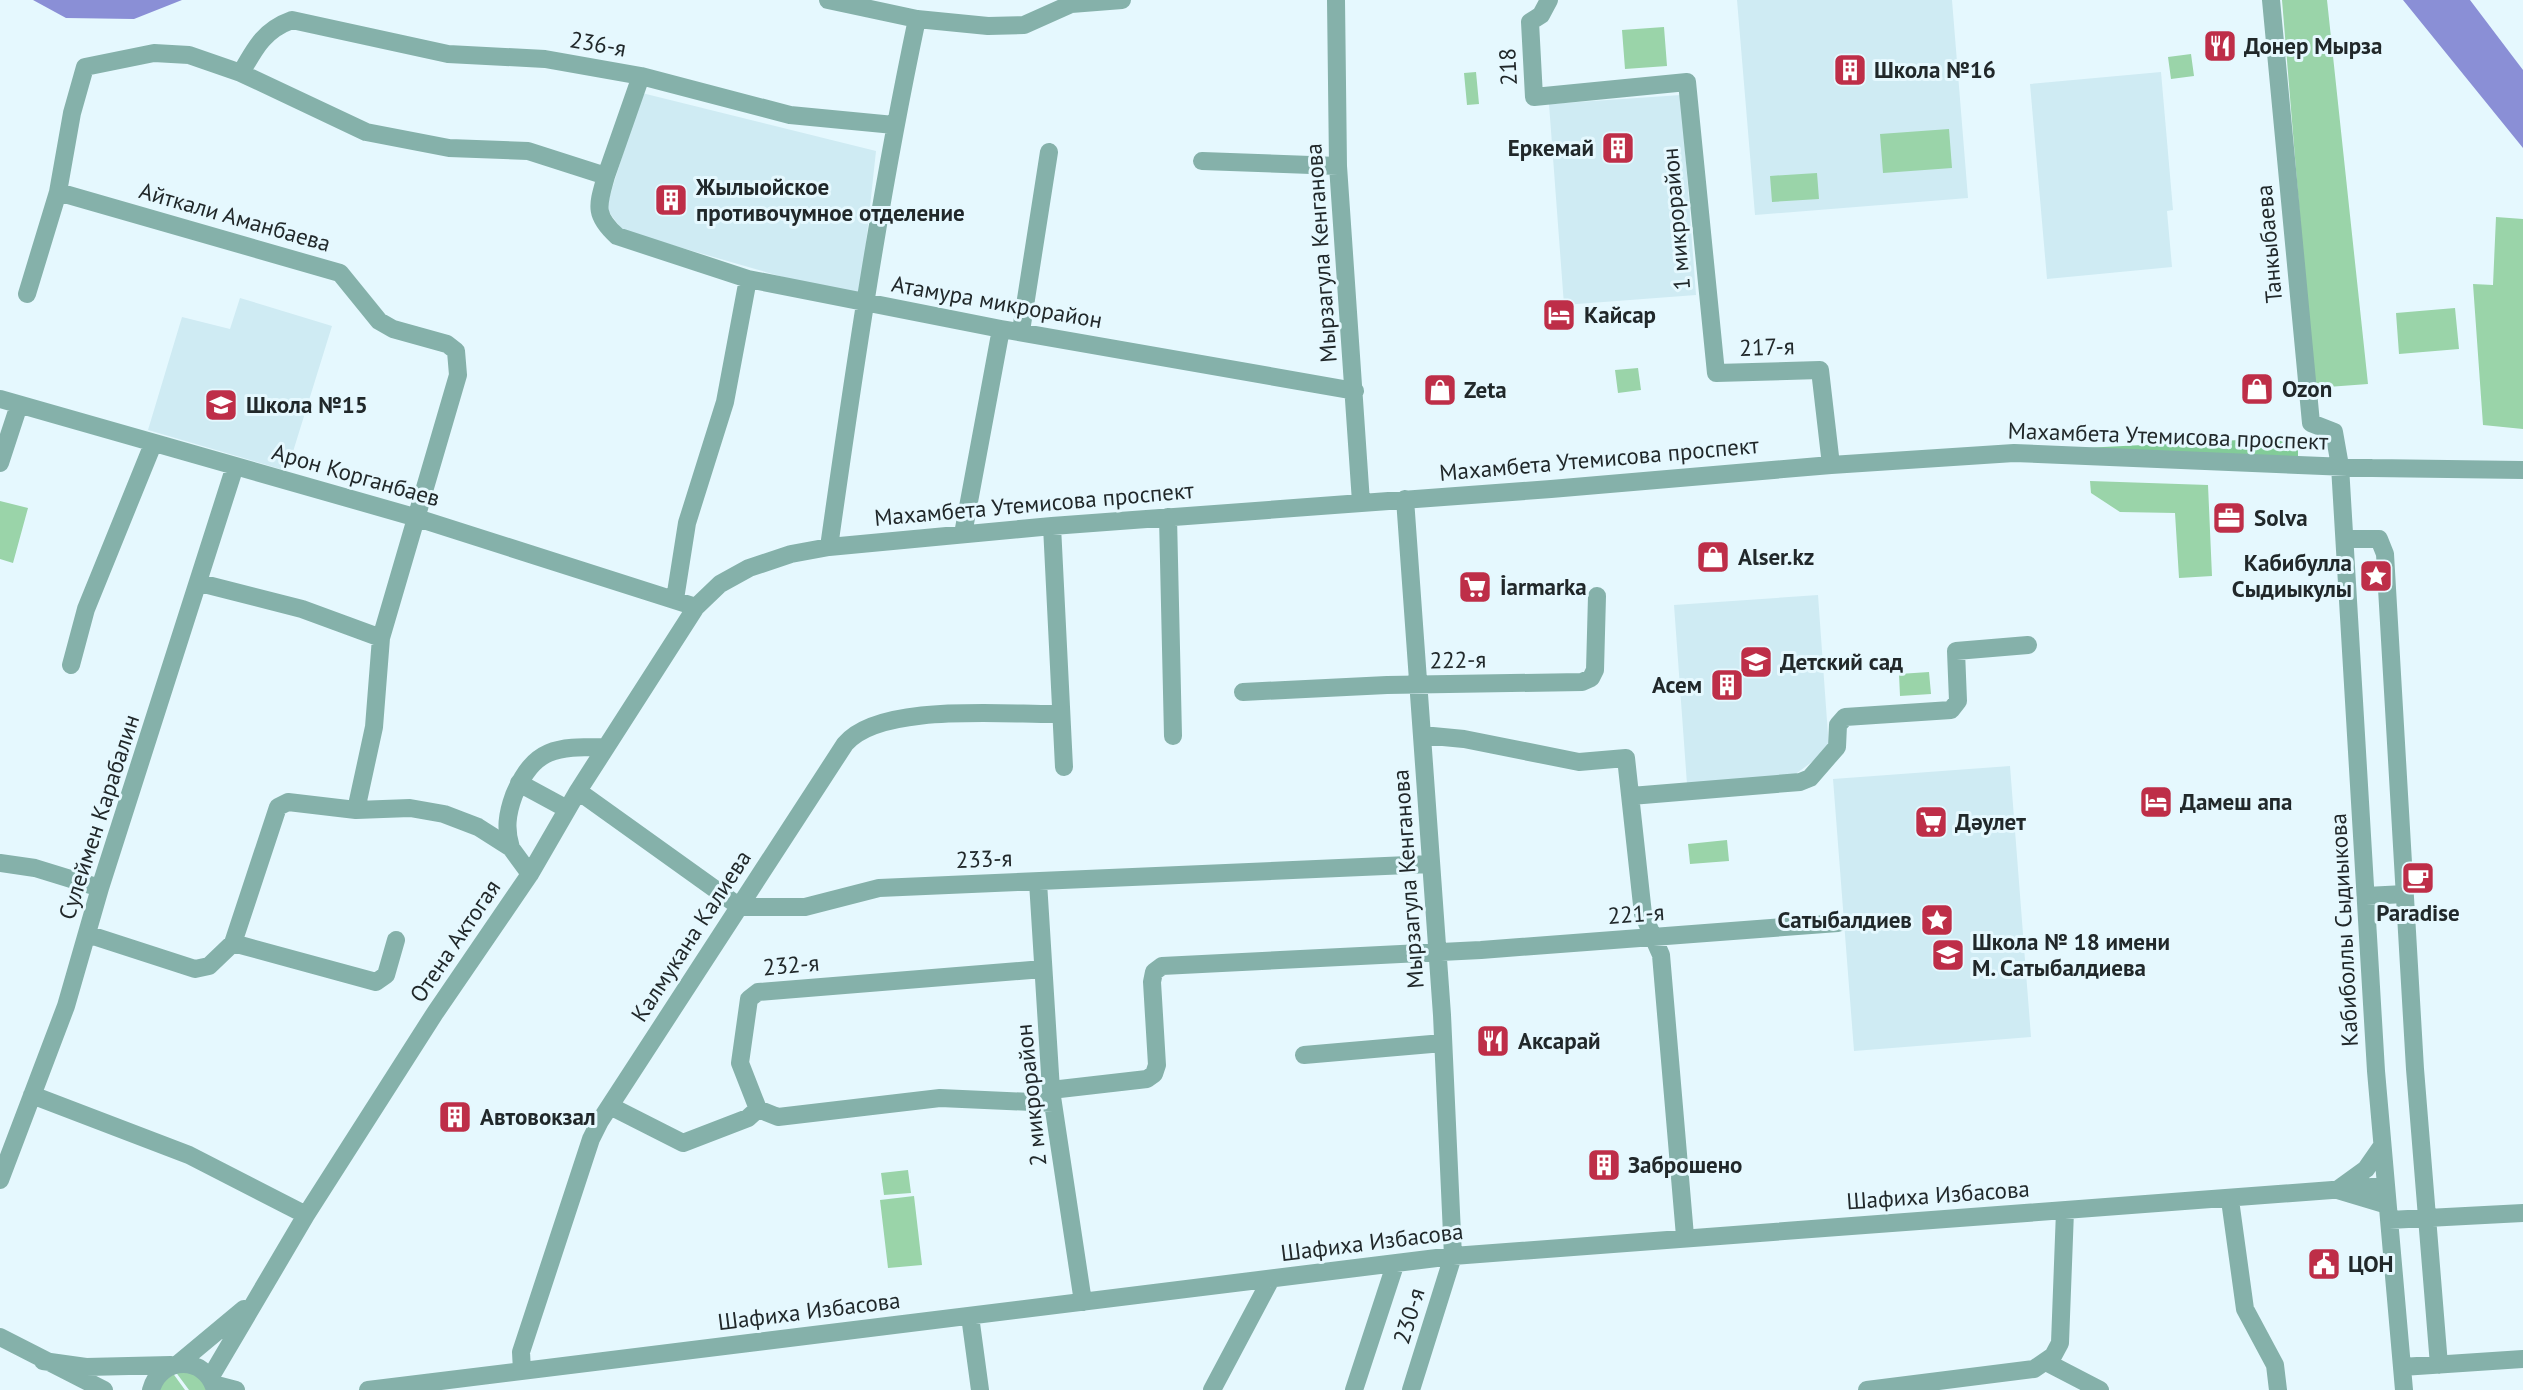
<svg xmlns="http://www.w3.org/2000/svg" width="2523" height="1390" font-family="'PT Sans',sans-serif">
<rect width="100%" height="100%" fill="#e5f8fe"/>
<!-- built -->
<path fill="#cfebf3" d="M1737 0H1952L1968 198 1755 215Z
M2161 72 2173 210 2167 211 2172 267 2047 279 2030 84Z
M642 93 876 151 860 299 623 231 606 208Z
M1681 95 1696 295 1564 305 1549 104Z
M240 298 332 326 287 471 148 430 182 317 230 329Z
M1818 595 1829 749 1793 776 1687 784 1674 605Z
M2010 766 2031 1037 1854 1051 1833 779Z"/>
<!-- green -->
<path fill="#9ad4a9" d="M2282 0H2327L2368 384 2314 388Z
M1664 27 1667 66 1625 69 1622 30Z
M2191 54 2194 76 2171 79 2168 57Z
M1476 72 1479 104 1467 105 1464 73Z
M1949 129 1952 168 1883 173 1880 134Z
M1817 173 1819 199 1772 202 1770 176Z
M2496 217 2523 219V429L2483 425 2473 284 2493 285Z
M2455 308 2459 349 2399 354 2396 313Z
M1638 368 1641 390 1618 393 1615 370Z
M2090 481 2208 485 2212 576 2179 578 2175 513 2120 512 2091 493Z
M0 501 28 508 13 563 0 559Z
M1929 672 1931 694 1900 696 1899 674Z
M1727 840 1729 861 1690 864 1688 844Z
M908 1170 911 1193 884 1195 881 1173Z
M914 1196 922 1265 888 1268 880 1200Z
M185 1369 201 1377 207 1390H189L175 1371Z
M172 1372 185 1390H157Z"/>
<!-- forest -->
<path fill="#82cc98" d="M2298 437V458L2065 449Z"/>
<!-- water -->
<path fill="#8a8fd6" d="M33 0H182L134 19 66 18Z
M2403 0H2470L2523 70V148Z"/>
<g fill="none" stroke-linecap="round" stroke-linejoin="round">
<!-- minor -->
<path stroke="#85b1aa" stroke-width="18" d="M828 0 917 19 988 26 1024 25 1071 4 1122 0
M1336 0 1338 166 1361 502
M1549 0 1541 15 1530 22 1534 97 1687 82 1716 373 1820 370 1831 465
M2271 0 2311 423 2334 432 2340 466 2376 1071 2404 1390
M241 73C255 48 264 30 292 20L448 54 545 59 641 76 790 115 894 125
M1202 161 1338 166
M606 176 641 76
M58 192 340 273 379 321 393 329 447 344 456 351 458 375 381 638 374 727 356 810
M27 294 58 192 72 113 85 67 154 53 189 55 241 73 366 132 449 148 528 151 606 176C598 205 593 214 617 236L748 279 1001 329 1355 391
M1021 331 1049 152
M0 399 414 517 696 607
M0 463 19 405
M1405 499 1442 1015 1453 1256 1411 1390
M1168 517 1173 736
M1052 526 1064 767
M963 534 1001 329
M2345 539H2379L2385 554 2415 1069 2439 1365
M829 547C854 370 880 194 917 19
M200 583 302 609 381 638
M675 599 687 523 725 402 748 279
M71 665 86 609 153 444
M1243 692 1387 685 1582 682 1591 678 1595 670 1597 596
M1422 735 1464 739 1579 762 1626 758 1643 914 1661 955 1685 1236
M519 783 567 809
M578 791 740 907H805L879 888 1431 864
M1631 796 1800 782 1810 778 1837 747 1838 725 1845 717 1951 710 1958 701 1956 651 2028 645
M511 848C505 829 507 814 514 795 535 746 557 747 606 747
M0 863 35 868 100 888
M1038 882 1051 1090 1083 1302
M2366 896 2405 894
M87 934 195 969 209 966 233 943 278 807 288 802 356 810 410 808 444 814 478 827 511 848 530 874
M233 943 376 982 386 975 396 940
M1043 969 758 992 749 999 740 1063 758 1109 778 1117 940 1098 1053 1103
M1304 1055 1443 1043
M1051 1090 1147 1079 1154 1074 1157 1065 1152 982 1154 972 1162 966 1481 950 1838 923
M32 1095 189 1155 306 1215
M610 1106 683 1143 748 1118 758 1109
M2382 1146 2366 1169 2337 1190 2387 1205
M0 1180 66 1006 100 888 235 466
M2230 1200 2245 1309 2275 1365 2278 1390
M2389 1220 2523 1213
M970 1316 980 1390
M0 1337 104 1390
M43 1361 86 1367 171 1365
M2046 1362 2100 1390
M178 1364 244 1309
M2402 1367 2523 1359
M522 1371 521 1352 591 1139 600 1121 845 744C880 702 1006 715 1060 714
M210 1378 306 1215 435 1013 530 874 578 791 696 607 720 584 749 568 791 554 829 547 1052 526 1551 489 1831 465 2014 453 2372 468 2523 470
M213 1384 236 1390
M151 1390C160 1356 206 1355 215 1390
M368 1390 1453 1256 2385 1186
M1212 1390 1271 1279
M1354 1390 1395 1265
M1867 1390 2034 1369 2053 1356 2060 1343 2065 1211"/>
</g>
<!-- icons -->
<defs>
<symbol id="restaurant-square" viewBox="-11 -11 22 22"><rect x="-9" y="-9" width="18" height="18" rx="4" fill="#be2e48" stroke="#e5f8fe"/><path d="M-5-6h1v4h1v-4h1v4h1v-4h1v5L-1.5 .5V6h-2V.5L-5-1ZM5-6V6H3V1.5H1.5Q1.5-4 5-6Z" fill="#fff"/></symbol>
<symbol id="building-square" viewBox="-11 -11 22 22"><rect x="-9" y="-9" width="18" height="18" rx="4" fill="#be2e48" stroke="#e5f8fe"/><path d="M-4-6H4V6H1V3H-1V6H-4ZM-2.5-4.3h1.7v1.8h-1.7ZM.8-4.3h1.7v1.8H.8ZM-2.5-1h1.7V.8h-1.7ZM.8-1h1.7V.8H.8Z" fill="#fff"/></symbol>
<symbol id="hotel-square" viewBox="-11 -11 22 22"><rect x="-9" y="-9" width="18" height="18" rx="4" fill="#be2e48" stroke="#e5f8fe"/><path d="M-6-4.5h1.5V1H6V5H4.5V3h-9V5H-6ZM-4 0a1.8 1.8 0 1 1 3.6 0ZM.5 0V-2.5h3Q6-2.5 6 0Z" fill="#fff"/></symbol>
<symbol id="shop-square" viewBox="-11 -11 22 22"><rect x="-9" y="-9" width="18" height="18" rx="4" fill="#be2e48" stroke="#e5f8fe"/><path d="M-5-2.5h2.3a2.7 3.5 0 0 1 5.4 0H5L5.5 6h-11ZM-1.5-2.5h3a1.5 2.3 0 0 0-3 0Z" fill="#fff"/></symbol>
<symbol id="school-square" viewBox="-11 -11 22 22"><rect x="-9" y="-9" width="18" height="18" rx="4" fill="#be2e48" stroke="#e5f8fe"/><path d="M0-5L7-2L0 1L-7-2ZM-4 1L0 2.5L4 1V4Q0 6-4 4Z" fill="#fff"/></symbol>
<symbol id="office-square" viewBox="-11 -11 22 22"><rect x="-9" y="-9" width="18" height="18" rx="4" fill="#be2e48" stroke="#e5f8fe"/><path d="M-6-3h4V-5.5h4V-3h4V5H-6ZM-1-4.5V-3h2v-1.5ZM-6 0V1H6V0Z" fill="#fff"/></symbol>
<symbol id="sight-square" viewBox="-11 -11 22 22"><rect x="-9" y="-9" width="18" height="18" rx="4" fill="#be2e48" stroke="#e5f8fe"/><path d="M0-6L1.8-2.2L6-1.7L2.9 1.2L3.7 5.4L0 3.3L-3.7 5.4L-2.9 1.2L-6-1.7L-1.8-2.2Z" fill="#fff"/></symbol>
<symbol id="supermarket-square" viewBox="-11 -11 22 22"><rect x="-9" y="-9" width="18" height="18" rx="4" fill="#be2e48" stroke="#e5f8fe"/><path d="M-6-5.5h2.5l.6 2H6L4.5 2H-2.5L-4.4-4H-6ZM-1.5 3.2a1.3 1.3 0 1 0 .1 0ZM3 3.2a1.3 1.3 0 1 0 .1 0Z" fill="#fff"/></symbol>
<symbol id="cafe-square" viewBox="-11 -11 22 22"><rect x="-9" y="-9" width="18" height="18" rx="4" fill="#be2e48" stroke="#e5f8fe"/><path d="M-5.5-4.5H6V0H3Q3 3.5 0 3.5H-2.5Q-5.5 3.5-5.5 0ZM3-3.2v2h1.7v-2ZM-6 4.5H4V6H-6Z" fill="#fff"/></symbol>
<symbol id="civic-square" viewBox="-11 -11 22 22"><rect x="-9" y="-9" width="18" height="18" rx="4" fill="#be2e48" stroke="#e5f8fe"/><path d="M-.6-6.5H3V-4.5H.6V-3L4-1V1h2V6H-6V1h2V-1L-.6-3ZM-1.2 2.5V6h2.4V2.5Z" fill="#fff"/></symbol>
</defs>
<g fill-rule="evenodd">
<use href="#restaurant-square" x="2201" y="27" width="38" height="38"/>
<use href="#building-square" x="1831" y="51" width="38" height="38"/>
<use href="#building-square" x="1599" y="129" width="38" height="38"/>
<use href="#building-square" x="652" y="181" width="38" height="38"/>
<use href="#hotel-square" x="1540" y="296" width="38" height="38"/>
<use href="#shop-square" x="2238" y="370" width="38" height="38"/>
<use href="#shop-square" x="1421" y="371" width="38" height="38"/>
<use href="#school-square" x="202" y="386" width="38" height="38"/>
<use href="#office-square" x="2210" y="499" width="38" height="38"/>
<use href="#shop-square" x="1694" y="538" width="38" height="38"/>
<use href="#sight-square" x="2357" y="557" width="38" height="38"/>
<use href="#supermarket-square" x="1456" y="568" width="38" height="38"/>
<use href="#school-square" x="1737" y="643" width="38" height="38"/>
<use href="#building-square" x="1708" y="666" width="38" height="38"/>
<use href="#hotel-square" x="2137" y="783" width="38" height="38"/>
<use href="#supermarket-square" x="1912" y="803" width="38" height="38"/>
<use href="#cafe-square" x="2399" y="859" width="38" height="38"/>
<use href="#sight-square" x="1918" y="901" width="38" height="38"/>
<use href="#school-square" x="1929" y="936" width="38" height="38"/>
<use href="#restaurant-square" x="1474" y="1022" width="38" height="38"/>
<use href="#building-square" x="436" y="1098" width="38" height="38"/>
<use href="#building-square" x="1585" y="1146" width="38" height="38"/>
<use href="#civic-square" x="2305" y="1245" width="38" height="38"/>
</g>
<g text-anchor="middle" stroke-width="6" stroke-linejoin="round" paint-order="stroke">
<!-- street labels -->
<g font-size="23" fill="#21282a" stroke="#e5f8fe">
<text transform="translate(598 44) rotate(10)" y="8">236-я</text>
<text transform="translate(1508 67) rotate(-93)" y="8">218</text>
<text transform="translate(235 217) rotate(16)" y="8">Айткали Аманбаева</text>
<text transform="translate(1676 219) rotate(-95)" y="8">1 микрорайон</text>
<text transform="translate(2269 244) rotate(-95)" y="8">Танкыбаева</text>
<text transform="translate(1321 253) rotate(-94)" y="8">Мырзагула Кенганова</text>
<text transform="translate(997 302) rotate(10)" y="8">Атамура микрорайон</text>
<text transform="translate(1767 347) rotate(-2)" y="8">217-я</text>
<text transform="translate(2168 436) rotate(2)" y="8">Махамбета Утемисова проспект</text>
<text transform="translate(1599 459) rotate(-5)" y="8">Махамбета Утемисова проспект</text>
<text transform="translate(356 475) rotate(16)" y="8">Арон Корганбаев</text>
<text transform="translate(1034 504) rotate(-5)" y="8">Махамбета Утемисова проспект</text>
<text transform="translate(1458 660) rotate(-1)" y="8">222-я</text>
<text transform="translate(99 817) rotate(-72)" y="8">Сулеймен Карабалин</text>
<text transform="translate(984 859) rotate(-2)" y="8">233-я</text>
<text transform="translate(1408 879) rotate(-94)" y="8">Мырзагула Кенганова</text>
<text transform="translate(1636 914) rotate(-4)" y="8">221-я</text>
<text transform="translate(2344 930) rotate(-93)" y="8">Кабиболлы Сыдиыкова</text>
<text transform="translate(691 936) rotate(-57)" y="8">Калмукана Калиева</text>
<text transform="translate(455 941) rotate(-56)" y="8">Отена Актогая</text>
<text transform="translate(791 965) rotate(-5)" y="8">232-я</text>
<text transform="translate(1031 1095) rotate(-96)" y="8">2 микрорайон</text>
<text transform="translate(1938 1195) rotate(-4)" y="8">Шафиха Избасова</text>
<text transform="translate(1372 1242) rotate(-7)" y="8">Шафиха Избасова</text>
<text transform="translate(809 1311) rotate(-7)" y="8">Шафиха Избасова</text>
<text transform="translate(1409 1316) rotate(-73)" y="8">230-я</text>
</g>
<!-- poi labels -->
<g font-size="23" font-weight="bold" fill="#21282a" stroke="#e5f8fe" text-anchor="start">
<text x="2244" y="54">Донер Мырза</text>
<text x="1874" y="78">Школа №16</text>
<text x="1594" y="156" text-anchor="end">Еркемай</text>
<text x="696" y="195">Жылыойское<tspan x="696" dy="26">противочумное отделение</tspan></text>
<text x="1584" y="323">Кайсар</text>
<text x="2282" y="397">Ozon</text>
<text x="1464" y="398">Zeta</text>
<text x="246" y="413">Школа №15</text>
<text x="2254" y="526">Solva</text>
<text x="1738" y="565">Alser.kz</text>
<text x="2352" y="571" text-anchor="end">Кабибулла<tspan x="2352" dy="26">Сыдиыкулы</tspan></text>
<text x="1500" y="595">İarmarka</text>
<text x="1780" y="670">Детский сад</text>
<text x="1702" y="693" text-anchor="end">Асем</text>
<text x="2180" y="810">Дамеш апа</text>
<text x="1955" y="830">Дәулет</text>
<text x="2418" y="921" text-anchor="middle">Paradise</text>
<text x="1912" y="928" text-anchor="end">Сатыбалдиев</text>
<text x="1972" y="950">Школа № 18 имени<tspan x="1972" dy="26">М. Сатыбалдиева</tspan></text>
<text x="1518" y="1049">Аксарай</text>
<text x="480" y="1125">Автовокзал</text>
<text x="1628" y="1173">Заброшено</text>
<text x="2348" y="1272">ЦОН</text>
</g>
</g>
</svg>
